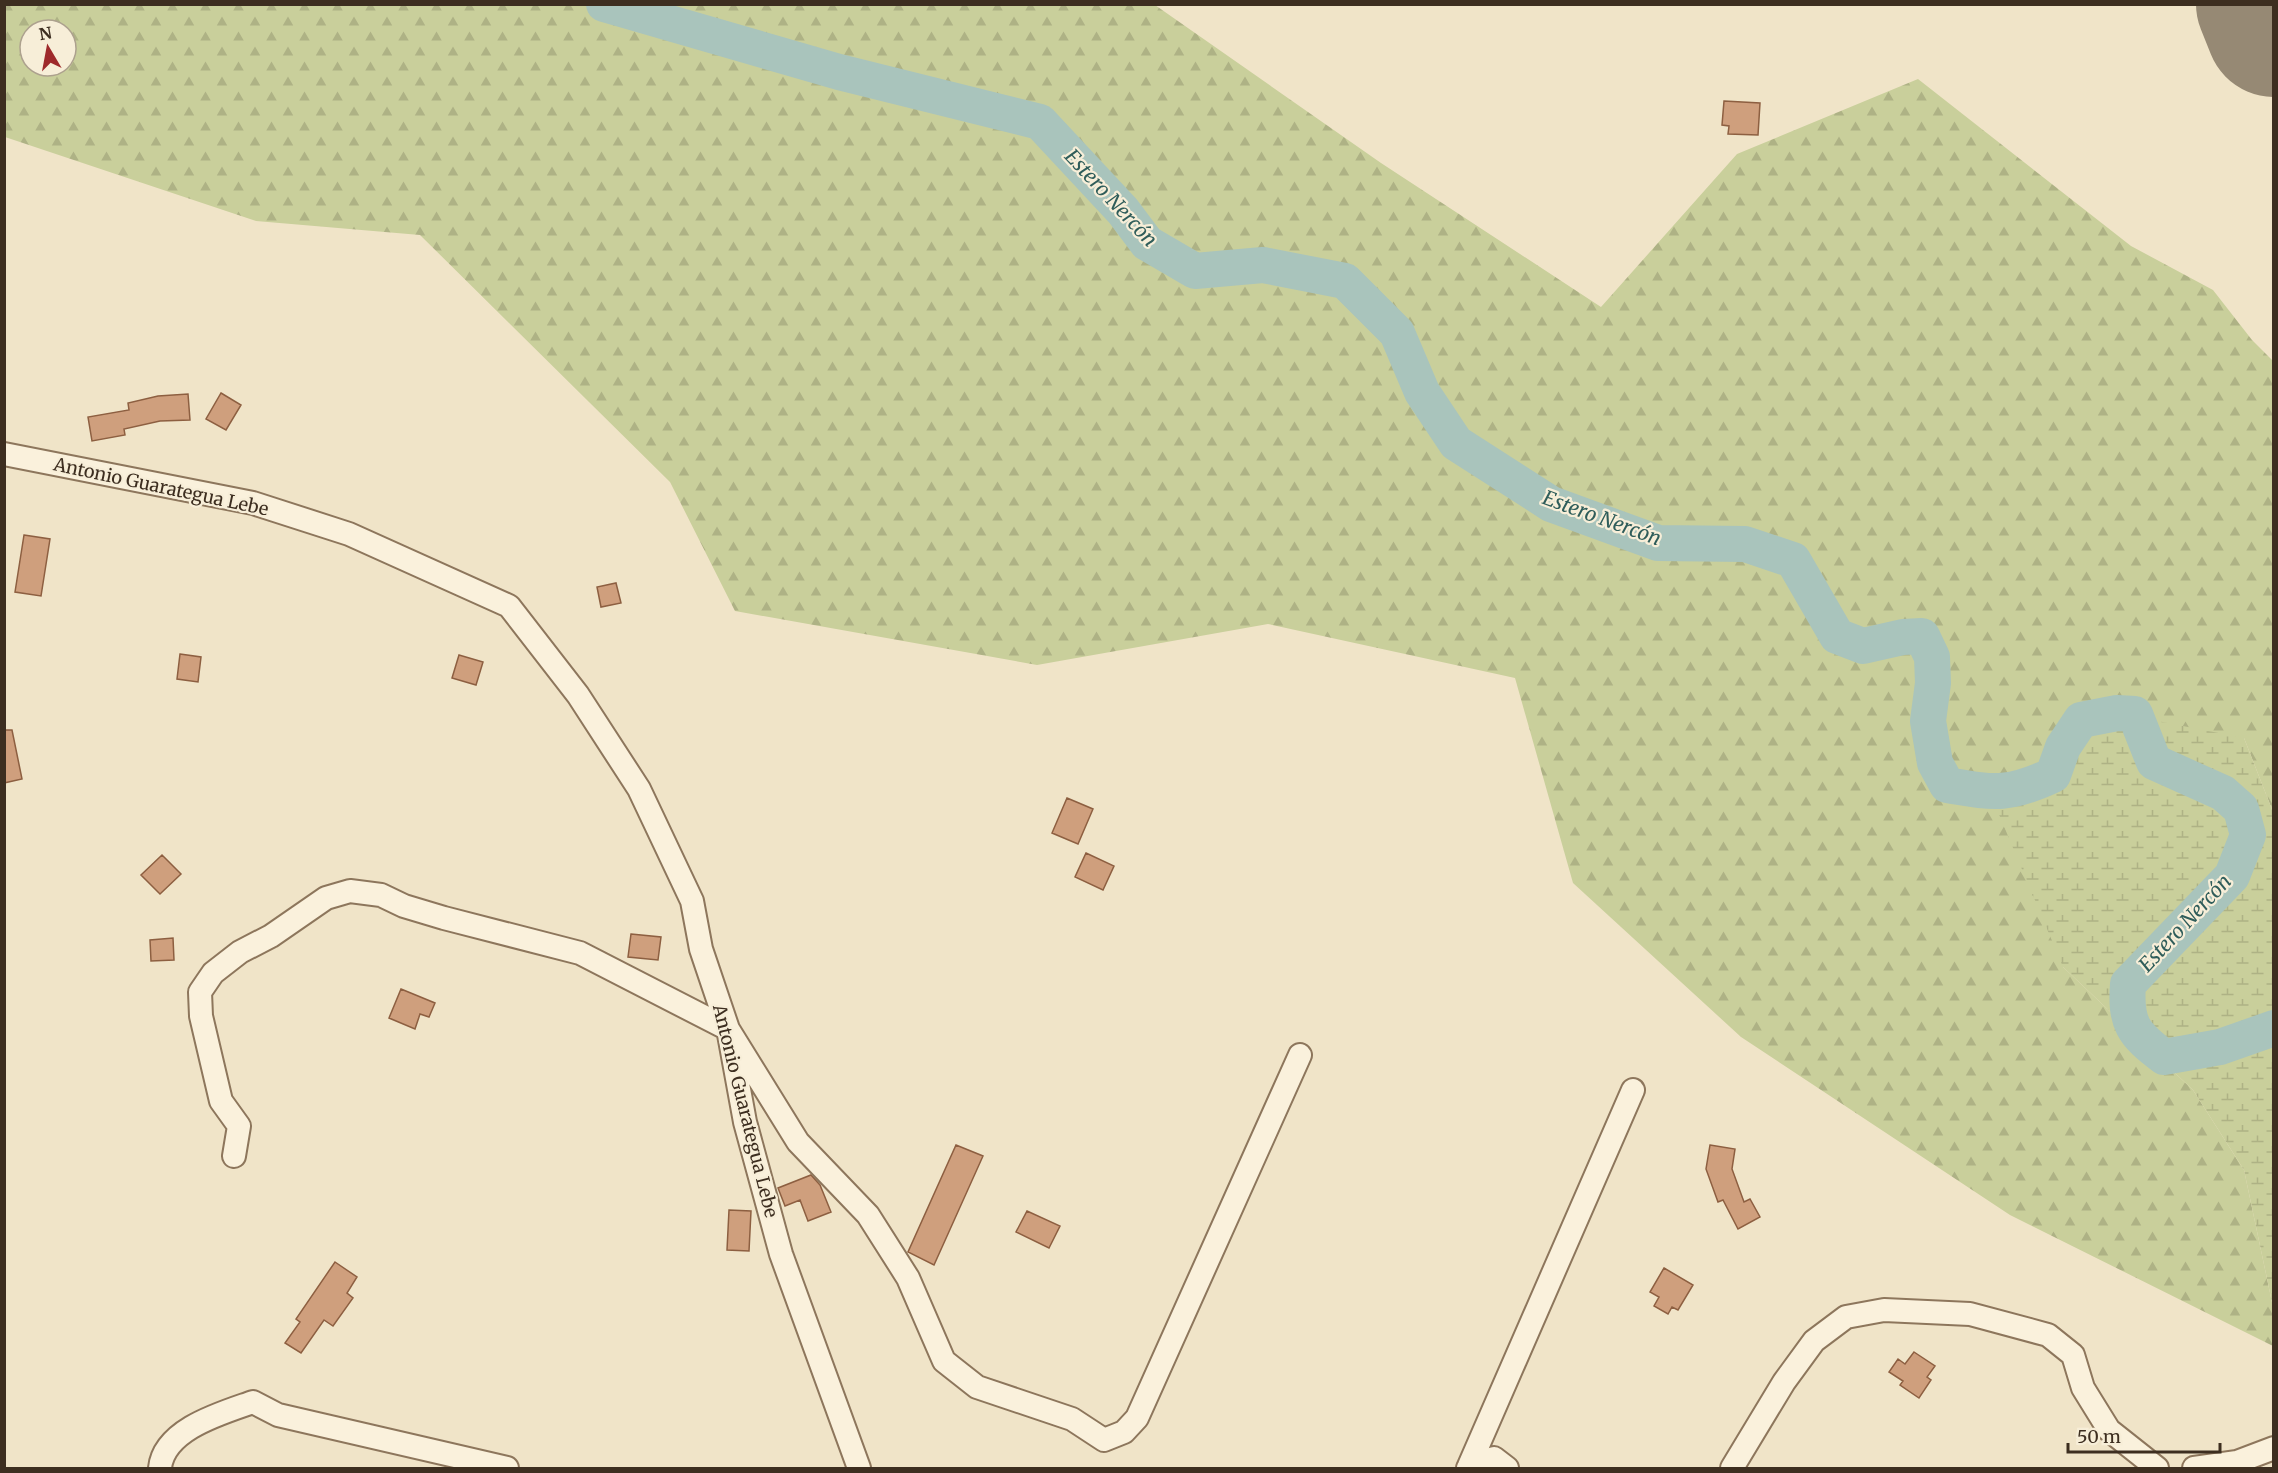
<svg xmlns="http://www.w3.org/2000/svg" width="2278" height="1473" font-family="Merriweather,serif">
<defs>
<pattern id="forest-firs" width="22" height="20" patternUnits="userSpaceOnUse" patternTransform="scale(1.5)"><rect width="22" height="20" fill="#c9cf9b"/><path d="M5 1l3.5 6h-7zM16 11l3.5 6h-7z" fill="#aeb285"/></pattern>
<pattern id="wetland-marsh" width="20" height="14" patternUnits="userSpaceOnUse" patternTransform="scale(1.5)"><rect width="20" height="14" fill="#c9cf9b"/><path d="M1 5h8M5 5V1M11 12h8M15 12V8" fill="none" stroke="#aeb285"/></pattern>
</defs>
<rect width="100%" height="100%" fill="#f0e4c8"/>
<!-- forest -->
<path fill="url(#forest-firs)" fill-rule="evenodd" d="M5 5H1155L1381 163 1601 307 1737 154 1918 79 2131 246 2213 290 2252 340 2273 361V812L2244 738 2063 967 2193 1090 2244 1170 2273 1307V1346L2010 1215 1741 1037 1573 883 1515 678 1268 624 1037 665 735 611 670 482 420 235 256 221 5 137ZM30 30H66V66H30Z"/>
<!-- wetland -->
<path fill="url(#wetland-marsh)" d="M2117 713 2244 738 2273 812V1307L2244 1170 2193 1090 2063 967 1990 793Z"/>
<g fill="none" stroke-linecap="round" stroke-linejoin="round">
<!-- river -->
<path stroke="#a9c4bc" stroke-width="36" d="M604 4 839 72 1040 122 1123 211 1147 243 1195 271 1263 265 1345 281 1397 333 1422 392 1456 443 1551 504 1658 543 1745 544 1793 560 1837 636 1863 646 1903 637 1922 636 1932 657 1933 683 1928 721 1935 763 1947 785C1995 793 2008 796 2053 775L2063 747 2081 720 2117 713 2135 714 2154 762 2223 793 2241 809 2248 835 2232 876 2128 984C2125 1023 2133 1034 2164 1057L2220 1047 2274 1028"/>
<!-- runway -->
<path stroke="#968974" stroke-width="136" d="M2264 4 2274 29"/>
</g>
<!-- building -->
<path fill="#cf9f7d" stroke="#8d5f41" stroke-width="1.5" d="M1724 101 1760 103 1758 135 1728 134 1729 126 1722 125Z
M221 393 241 405 226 430 206 419Z
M188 394 190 420 160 421 124 429 125 435 92 441 88 417 129 410 128 403 158 396Z
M24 535 50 539 41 596 15 592Z
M616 583 621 603 601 607 597 587Z
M180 654 201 657 198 682 177 679Z
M459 655 483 662 476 685 452 678Z
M4 730H12L22 779 4 783Z
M1067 798 1093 809 1078 844 1052 833Z
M1086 853 1114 866 1103 890 1075 877Z
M162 855 181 874 160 894 141 875Z
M631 934 661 937 658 960 628 957Z
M173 938 174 960 151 961 150 940Z
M401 989 435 1003 429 1017 420 1014 415 1029 389 1018Z
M956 1145 983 1156 934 1265 908 1252Z
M1710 1145 1735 1149 1732 1169 1744 1202 1750 1199 1760 1217 1738 1229 1723 1200 1718 1202 1706 1169Z
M811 1175 820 1185 831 1212 808 1221 800 1200 785 1206 778 1188Z
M729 1210 751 1211 749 1251 727 1250Z
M1027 1211 1060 1226 1049 1248 1016 1232Z
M335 1262 357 1277 347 1293 353 1298 333 1326 324 1320 301 1353 285 1343 300 1322 296 1319Z
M1664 1268 1693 1285 1678 1310 1672 1307 1668 1314 1654 1306 1659 1297 1650 1292Z
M1914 1352 1935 1366 1927 1377 1931 1380 1919 1398 1900 1385 1903 1381 1889 1372 1898 1359 1905 1364Z"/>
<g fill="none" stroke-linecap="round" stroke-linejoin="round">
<defs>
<path id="minor" d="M4 454 253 503 349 534 509 606 578 695 639 789 692 901 701 949 728 1029 745 1122 781 1254 859 1468
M234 1156 239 1126 221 1101 201 1016 200 992 213 973 240 952 271 936 326 898 350 891 381 895 404 906 444 918 580 953 728 1029 798 1142 868 1215 908 1278 944 1361 977 1387 1072 1419 1104 1440 1124 1432 1137 1418 1300 1055
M1469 1466 1633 1090
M160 1468C164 1429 222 1413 253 1402L278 1415 507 1468
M1468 1468 1494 1458 1507 1468
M1732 1468 1784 1382 1814 1341 1846 1317 1884 1310 1970 1314 2048 1335 2073 1355 2083 1388 2109 1430 2157 1468
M2194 1468 2237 1462 2274 1448"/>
</defs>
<!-- minor casing -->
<use href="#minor" stroke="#8d765c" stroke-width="26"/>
<!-- minor -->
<use href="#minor" stroke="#faf1dc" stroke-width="22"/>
</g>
<g text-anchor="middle" stroke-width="4.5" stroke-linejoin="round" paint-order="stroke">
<!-- street labels -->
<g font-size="18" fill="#3d2e20" stroke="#f7eed8">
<text transform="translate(161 487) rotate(12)" y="6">Antonio Guarategua Lebe</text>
<text transform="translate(745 1111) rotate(76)" y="6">Antonio Guarategua Lebe</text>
</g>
<!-- water labels -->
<g font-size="20" font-style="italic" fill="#2f5d5a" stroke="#f7eed8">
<text transform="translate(1111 198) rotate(47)" y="7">Estero Nercón</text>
<text transform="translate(1602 518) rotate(20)" y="7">Estero Nercón</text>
<text transform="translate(2185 923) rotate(-47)" y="7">Estero Nercón</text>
</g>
</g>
<!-- border -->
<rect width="2278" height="1473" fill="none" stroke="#3d2e20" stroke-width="12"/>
<!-- north arrow -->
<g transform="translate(48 48) rotate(350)"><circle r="28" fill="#f7eed8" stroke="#ada18e" stroke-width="1.5"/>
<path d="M0-4.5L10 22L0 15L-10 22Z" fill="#9e2a2b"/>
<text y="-9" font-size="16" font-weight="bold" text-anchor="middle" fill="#3d2e20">N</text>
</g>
<!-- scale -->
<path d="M2068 1443v9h152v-9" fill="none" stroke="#3d2e20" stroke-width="3"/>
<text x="2077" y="1443" font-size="18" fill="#3d2e20" stroke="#f7eed8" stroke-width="4.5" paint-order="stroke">50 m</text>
</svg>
